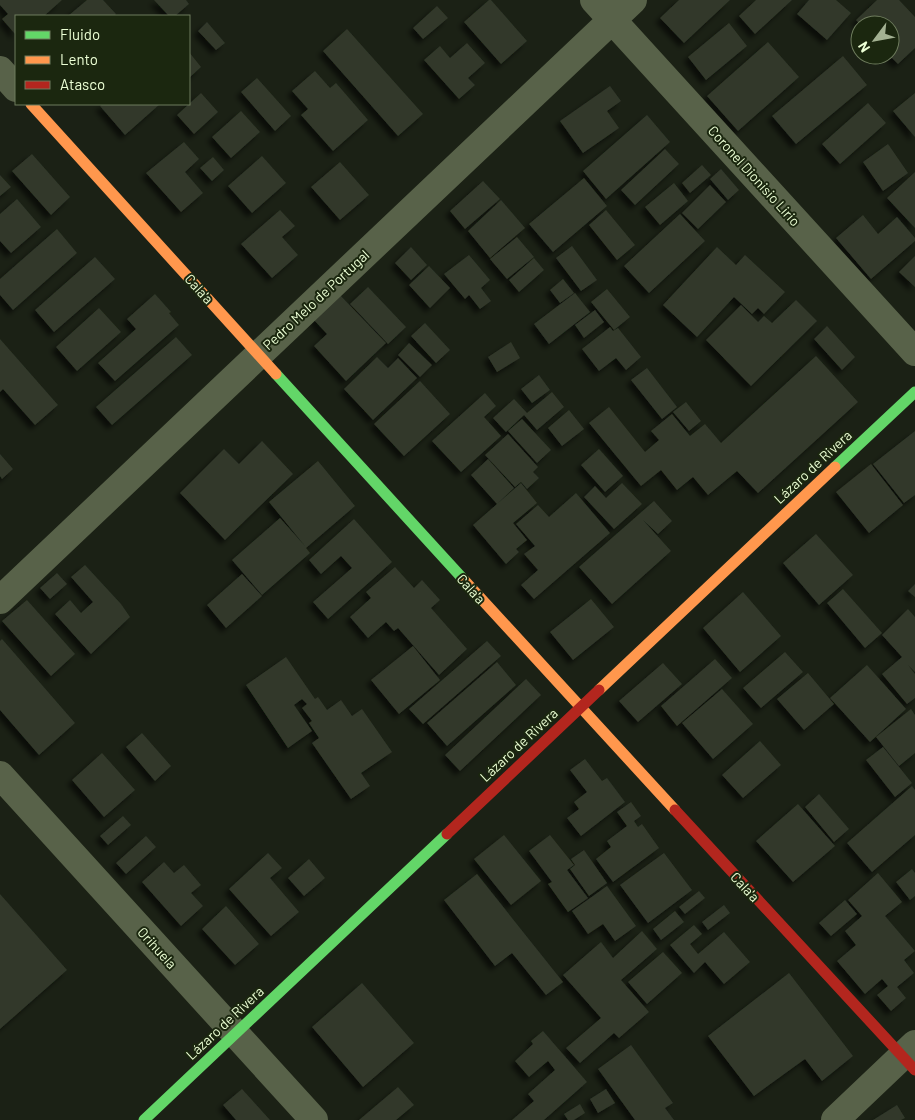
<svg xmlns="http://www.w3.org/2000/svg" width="915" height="1120" font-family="Barlow,sans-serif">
<defs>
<filter id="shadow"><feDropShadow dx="-4.5" dy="4.5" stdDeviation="2.5" flood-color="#0009"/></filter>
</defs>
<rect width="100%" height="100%" fill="#1b2115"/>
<!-- building -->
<path fill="#31382a" filter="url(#shadow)" d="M0 0H62L44 16H16V35L2 19 8 14 0 5Z
M87 0H103L116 14 114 16H68Z
M154 0H186L189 4 175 16H169Z
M489 0H491L527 41 501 64 464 22Z
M679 0H730L684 43 660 18Z
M756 0H792L755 34 739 16Z
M809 0H836L851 13 827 40 797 14Z
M877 0H899L915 17V48L898 64 890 56V25H861L856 20Z
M437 6 448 18 423 39 413 28Z
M207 22 225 43 216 50 198 31Z
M729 23 747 46 706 80 688 57Z
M347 29 423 114 398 136 323 51Z
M768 42 799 77 738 131 707 96Z
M467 43 485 63 468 78 475 85 459 99 424 60 440 46 450 58Z
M189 52 201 67 189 78Z
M843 56 867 85 796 144 772 116Z
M315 71 330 88 336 83 368 120 333 151 301 115 308 109 292 91Z
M257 78 291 116 275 131 241 92Z
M610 86 621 101 607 111 619 128 583 153 560 121Z
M201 93 218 112 194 134 177 115Z
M915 93V137L893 111Z
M868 103 886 123 840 164 822 144Z
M103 104H160L125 135 100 106Z
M241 111 260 132 231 158 212 137Z
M647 115 670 142 606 199 583 171Z
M184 142 199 159 185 172 203 193 181 212 146 173Z
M888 144 908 173 883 191 863 162Z
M665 149 679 164 635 205 621 190Z
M32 154 70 197 51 215 12 171Z
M262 156 286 183 252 213 228 186Z
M213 157 224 170 212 181 200 168Z
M340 162 369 195 340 220 311 187Z
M702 165 711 175 690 193 682 183Z
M721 169 739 190 728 200 710 179Z
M915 172V228L887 198Z
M0 175 11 187 0 196Z
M584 178 607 206 553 252 529 224Z
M483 181 500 199 465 229 450 211Z
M674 183 688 201 660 225 645 207Z
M710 185 726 202 698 229 682 213Z
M17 199 41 227 11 253 0 241V214Z
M501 200 525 228 490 258 468 231Z
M280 210 295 226 282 237 298 255 272 278 241 244Z
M606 210 635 245 617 260 589 225Z
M680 214 705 241 649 293 624 266Z
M863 215 878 234 897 217 915 238V241L871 279 836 238Z
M57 229 77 253 13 310 0 295V279Z
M517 237 534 257 507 279 490 259Z
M572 246 597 280 581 291 556 258Z
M411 247 427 265 411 280 395 263Z
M717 247 736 265 745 255 785 292 764 314 758 308 752 314 734 297 697 337 663 305Z
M469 255 490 280 481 288 491 301 480 309 469 295 465 299 444 274Z
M915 256V287L899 272Z
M95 257 115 279 54 332 35 310Z
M534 258 544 270 519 292 509 280Z
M429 266 450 288 430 308 409 285Z
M563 279 574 293 560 303 550 290Z
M368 287 406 327 388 344 350 304Z
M607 289 630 317 614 330 591 302Z
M575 293 590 312 549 344 534 324Z
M155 294 171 312 169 313 179 325 115 381 98 363 136 329 127 319Z
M339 294 386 343 346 381 314 346 327 334 313 319Z
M796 300 817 321 751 386 706 340 741 305 758 322 764 316 772 323Z
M99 308 121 332 77 371 56 347Z
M595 310 604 322 584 338 575 325Z
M425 323 450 350 436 363 411 336Z
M827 326 855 357 842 370 814 339Z
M610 327 613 331 618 328 641 357 626 370 616 358 599 371 582 349Z
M176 337 192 355 112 425 96 407Z
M0 339 58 405 35 425 3 389 0 392Z
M511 342 520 358 497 372 488 357Z
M409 343 432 365 420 377 398 355Z
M816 356 858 402 758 493 737 471 708 495 693 477 677 490 661 470 641 486 589 423 609 407 645 452 659 440 651 431 672 414 690 436 705 424 721 443Z
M377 357 388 368 398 358 417 378 373 420 344 389Z
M647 368 677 407 662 419 631 380Z
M539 375 550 390 532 403 521 389Z
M420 381 450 414 404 456 374 424Z
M552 392 564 407 537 430 524 415 506 432 493 418 514 399 527 413Z
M485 393 496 406 484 417 501 436 461 472 432 441Z
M686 402 701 421 689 431 673 412Z
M569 410 584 429 562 446 548 428Z
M522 419 551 450 537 463 508 431Z
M915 431V495L904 503 873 464Z
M508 434 538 467 533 472 539 478 527 489 521 482 515 487 485 455Z
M262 441 293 474 225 540 180 493 224 449 239 464Z
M599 449 623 476 605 492 581 465Z
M0 454 13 469 2 479 0 476Z
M488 459 514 488 497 504 471 475Z
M318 461 355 506 306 548 310 553 262 595 232 560 280 518 305 546 269 502Z
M871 464 903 505 869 533 836 492Z
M521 483 537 503 513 523 527 540 516 549 519 552 506 564 473 525Z
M622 483 642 504 614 529 584 497 595 486 606 498Z
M576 493 610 533 534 599 521 585 538 570 524 554 535 546 516 524 538 505 549 517Z
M654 501 672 521 658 534 643 520 671 551 612 604 579 567Z
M354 519 392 562 328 619 313 602 352 568 341 556 321 574 309 560Z
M816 534 853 575 819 605 783 563Z
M85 565 121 604 130 617 91 654 55 614 70 600 81 613 93 602 71 577Z
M395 567 414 588 422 580 440 600 431 608 467 649 439 675 398 628 394 631 386 622 368 638 350 617 371 598 366 592Z
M57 573 67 584 50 599 40 588Z
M242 574 262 596 226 628 207 605Z
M915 584V597L908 591Z
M843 589 882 633 865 648 827 603Z
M743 592 781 636 740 672 703 628Z
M591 599 614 627 573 660 550 632Z
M27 600 75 654 51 676 2 621Z
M908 609 915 617V672L908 665 915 674V698L907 704 882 674 902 657 882 635Z
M2 639 75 723 39 755 0 710V641Z
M487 641 501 656 423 724 409 709Z
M413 646 440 680 399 714 371 680Z
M785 652 803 672 761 708 743 688Z
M286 657 315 699 318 697 327 710 341 700 352 716 362 709 392 752 361 773 370 786 351 799 312 743 319 738 309 723 312 721 302 708 307 704 302 699 294 705 312 731 288 748 246 685Z
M715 659 732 678 677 726 661 706Z
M497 662 516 685 447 746 427 723Z
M663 663 682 684 638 722 619 701Z
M867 665 906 709 870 742 830 698Z
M808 673 834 704 804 730 777 699Z
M526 679 541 695 460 771 445 755Z
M722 689 753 724 713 759 682 723Z
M911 709 915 715V753L899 766 876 737Z
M142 733 171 766 155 781 126 747Z
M760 741 781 765 743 798 722 775Z
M883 747 912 783 895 797 866 760Z
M102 753 135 790 104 817 72 780Z
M585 759 602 781 607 778 625 802 581 836 567 818 579 809 574 802 587 792 570 770Z
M912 786 915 790V835L872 872 847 843Z
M819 794 849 829 834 842 805 807Z
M631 802 641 816 634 821 638 827 642 824 659 848 613 882 596 859 611 847 607 841 627 826 617 812Z
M798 804 835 846 793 882 756 841Z
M123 816 131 825 108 845 100 836Z
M504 835 541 881 511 905 474 859Z
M550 835 574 865 567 870 588 898 568 912 548 884 552 882 529 851Z
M146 836 156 847 126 874 116 863Z
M584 850 607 883 589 896 570 869 575 865 571 859Z
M268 853 282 868 270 878 299 912 271 936 229 889Z
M664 853 692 890 648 923 620 885Z
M309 859 325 878 304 896 288 878Z
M164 862 174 873 184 865 201 885 191 893 203 906 181 926 142 882Z
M912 869 915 873V896L910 900 896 882Z
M878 873 902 902 885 916 915 951 904 960 914 973 897 987 906 998 891 1011 877 995 888 986 882 979 865 994 837 961 856 945 845 931 862 916 848 900Z
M477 874 563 982 546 995 512 953 495 966 444 900Z
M607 886 636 926 615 941 603 924 588 934 572 911Z
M699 891 705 898 685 914 679 907Z
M0 894 67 970 0 1029Z
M845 900 857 914 831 936 819 923Z
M724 905 730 913 708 930 702 922Z
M226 906 259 944 235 965 202 929Z
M675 911 684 922 661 940 653 929Z
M694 925 702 934 690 944 698 954 724 932 750 962 724 984 705 962 694 973 670 945Z
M642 931 657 949 621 980 649 1012 619 1038 614 1033 580 1063 566 1048 601 1018 563 975 601 942 613 958Z
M663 952 682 973 647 1004 628 982Z
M789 973 853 1056 822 1081 805 1059 754 1096 708 1036Z
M362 983 414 1043 363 1087 312 1027Z
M543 1031 587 1082 544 1120H512L534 1101 528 1094 555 1070 548 1061 529 1077 515 1061 533 1044 531 1041Z
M631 1045 673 1103 665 1108 674 1120H635L598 1069Z
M398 1087 414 1105 396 1120H359Z
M242 1089 270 1120H236L223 1105Z
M606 1089 615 1103 598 1113 590 1099Z
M580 1104 585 1113 574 1120H568L564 1114Z
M897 1105 905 1118 901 1120H873Z"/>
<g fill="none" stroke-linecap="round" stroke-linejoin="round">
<!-- street -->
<path stroke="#586249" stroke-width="28" d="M594 0 915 352
M0 70 16 88
M0 600 633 0
M0 775 314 1120
M835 1120 915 1044"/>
<!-- fast -->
<path stroke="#63d668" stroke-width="11" d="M276 374 464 580
M835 467 915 392
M144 1120 447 834"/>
<!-- slow -->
<path stroke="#ff974d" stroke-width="11" d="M31 104 276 374
M464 580 675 810
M599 690 835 467"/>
<!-- jam -->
<path stroke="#b3261e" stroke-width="11" d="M675 810 915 1070
M447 834 599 690"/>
</g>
<g text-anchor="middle" stroke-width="4" stroke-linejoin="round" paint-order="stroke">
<!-- street labels -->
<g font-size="14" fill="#ecffd5" stroke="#1b270f">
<text transform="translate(754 176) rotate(48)" y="5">Coronel Dionisio Lirio</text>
<text transform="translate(199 289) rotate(48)" y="5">Cala'a</text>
<text transform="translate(316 300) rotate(-43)" y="5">Pedro Melo de Portugal</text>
<text transform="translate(813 467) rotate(-43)" y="5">Lázaro de Rivera</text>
<text transform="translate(471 589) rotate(48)" y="5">Cala'a</text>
<text transform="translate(519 745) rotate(-43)" y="5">Lázaro de Rivera</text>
<text transform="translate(745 887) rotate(47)" y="5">Cala'a</text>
<text transform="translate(157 948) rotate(48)" y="5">Orihuela</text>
<text transform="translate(225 1023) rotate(-43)" y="5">Lázaro de Rivera</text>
</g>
</g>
<!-- legend -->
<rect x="15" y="15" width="175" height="90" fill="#1b270f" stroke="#6f7d5e"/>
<rect x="25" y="31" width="25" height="8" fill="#63d668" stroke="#6f7d5e"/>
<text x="60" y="40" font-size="15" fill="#ecffd5">Fluido</text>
<rect x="25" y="56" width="25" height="8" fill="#ff974d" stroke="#6f7d5e"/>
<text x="60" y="65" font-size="15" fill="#ecffd5">Lento</text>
<rect x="25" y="81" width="25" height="8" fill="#b3261e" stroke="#6f7d5e"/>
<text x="60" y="90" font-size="15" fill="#ecffd5">Atasco</text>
<!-- north arrow -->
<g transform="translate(875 40) rotate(238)"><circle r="24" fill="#1b270f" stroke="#6f7d5e"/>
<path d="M0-4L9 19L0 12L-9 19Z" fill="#a3b192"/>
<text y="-8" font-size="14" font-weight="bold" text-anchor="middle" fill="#ecffd5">N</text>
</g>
</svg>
